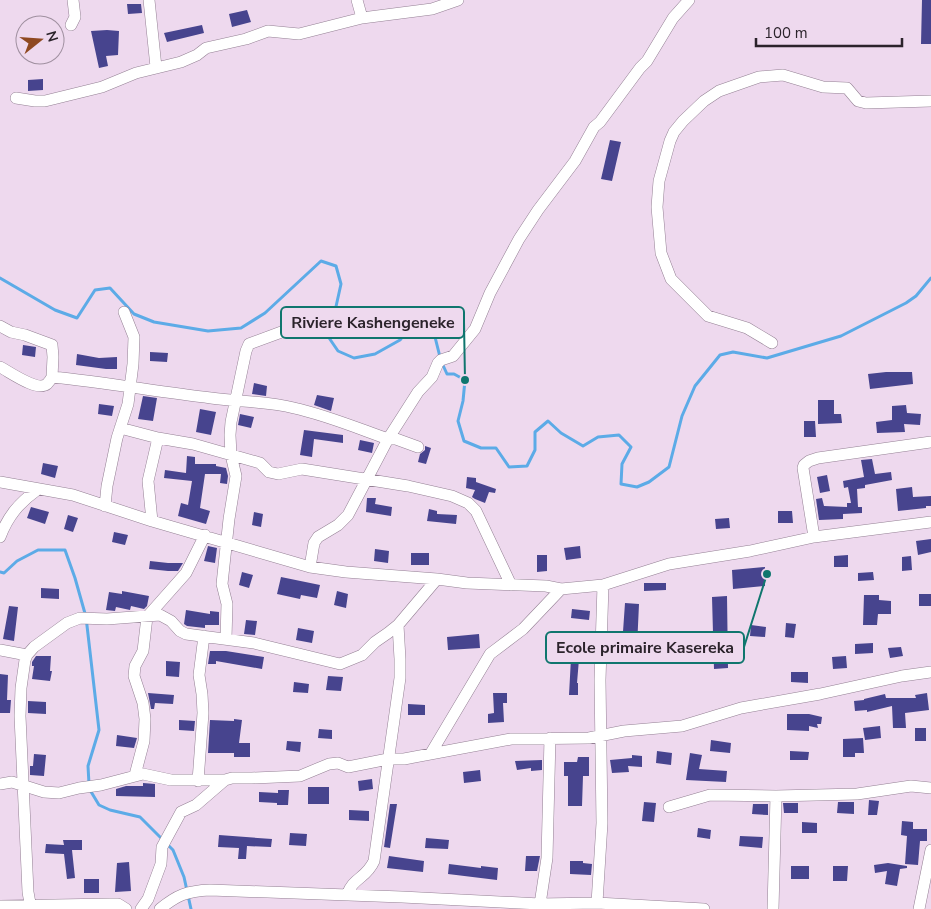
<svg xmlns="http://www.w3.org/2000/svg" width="931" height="909" font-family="'Nunito Sans',sans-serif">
<rect width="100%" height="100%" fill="#eed9ee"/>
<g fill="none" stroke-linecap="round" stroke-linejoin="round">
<!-- stream -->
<path stroke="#5cabe7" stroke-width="3" d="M0 278 55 310 77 318 95 290 110 288 134 314 154 322 208 331 241 328 265 313 321 261 336 266 341 284 335 311 325 332 338 351 354 358 375 354 400 340 411 326 422 319 433 329 440 357
M442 363 447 374H454L465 380 463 401 458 421 464 441 481 448H496L509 467 527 466 535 450V432L548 421 561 433 583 446 598 437 619 435 631 447 622 464 621 484 637 487 649 482 669 467 682 416 695 386 720 355 733 352 767 358 841 336 906 303 916 296 931 278
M0 572 4 573 17 561 38 550H65L75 578 86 617 99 730 88 766 89 784
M90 790 99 805 110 810 140 817 173 850 184 877 191 909"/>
</g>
<!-- building -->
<path fill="#47448e" d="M922 0H931V44H921Z
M127 4H141L142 13 128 14Z
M247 10 251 22 232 27 229 14Z
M202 25 204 33 167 42 164 33Z
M107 30 119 31 118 55 106 56 108 66 99 68 91 31Z
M43 79V90L28 91V80Z
M610 140 621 142 612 181 601 179Z
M23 345 36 347 35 357 22 355Z
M150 352 168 353 167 362 150 361Z
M77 354 99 358 117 357V369H106L76 365Z
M886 372H912L913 384 870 389 868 374Z
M254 383 267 386 266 396 252 394Z
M317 395 334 398 331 411 314 405Z
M143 396 157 398 153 421 138 419Z
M818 400H834V414H841L842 423 818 424Z
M99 404 114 406 112 416 98 414Z
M906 405 907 413 921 414 920 425 904 424 905 432 877 433 876 422 892 420V406Z
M200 409 216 412 211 435 196 432Z
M240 414 254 417 251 428 238 425Z
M804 421H815L816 437H804Z
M304 430 343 435V443L314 439 312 457 300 455Z
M360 440 374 443 372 453 358 450Z
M425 446 431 448 426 464 418 462 420 454 425 450Z
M187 456 195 457V464H216V466L226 468 228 476 227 484 220 483 221 474H205L200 508 210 511 206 524 178 516 181 503 188 505 192 481 164 478 165 470 186 473Z
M872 459 875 474 891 472 892 480 865 485V488L857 489 858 507H862V513L843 514V519L819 520 816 499 822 498 824 506 847 507V503H851L848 487 844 488 843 481 864 477 861 460Z
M43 463 58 466 55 478 41 474Z
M827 475 830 491 820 493 817 477Z
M467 477 476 478V482L496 489 495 493 489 492 485 503 475 499 472 497 475 490 466 488Z
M912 487 913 497 931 496V506H926V508L898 511 896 489Z
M367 498H376L375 504 392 507 391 516 366 512Z
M31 507 49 512 45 524 27 518Z
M429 509 437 511V514L457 515 456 524 427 521Z
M778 511H792L793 523H778Z
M254 512 263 514 261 527 252 525Z
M68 515 78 518 73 532 64 529Z
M729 518 730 528 716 529 715 519Z
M114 532 128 535 125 545 112 542Z
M931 539V552L918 555 916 541Z
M208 546 217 548 215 563 204 561Z
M580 546 581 558 566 560 564 548Z
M375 549 389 551 388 563 374 561Z
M411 553H429V565H411Z
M537 555H547V571L537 572Z
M848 555V567H834V556Z
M911 556 912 570 902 571V557Z
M150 561 168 563H183L178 571H168L149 569Z
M765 567V586L733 589 732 570Z
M242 572 253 575 249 588 239 585Z
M873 572 874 580 858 581V573Z
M281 577 320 585 317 598 301 595 300 599 277 594Z
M644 583H666V590L644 591Z
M41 588 59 589V599L41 598Z
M122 591 149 596 147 606 144 609 131 606 130 610 116 607 115 611 106 610 109 592 122 594Z
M337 591 348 594 346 608 334 605Z
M919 594H931V606H919Z
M864 595H879V600L891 601V614H878L877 625H863Z
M727 596 728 668 714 669 712 597Z
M625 603 639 604 637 647 622 646Z
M9 606 18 607 14 641 3 639Z
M572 609 590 611 589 620 571 618Z
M186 610 210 614V611L219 612V625H205V628L187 626 184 624Z
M246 620 257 621 255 635 244 634Z
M786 623 796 624 794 638 785 637Z
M751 625 766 627 765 637 750 636Z
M298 628 314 631 312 643 296 640Z
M479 634 480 648 448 650 447 637Z
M873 643V653L855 654V644Z
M901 647 903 656 890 658 888 648Z
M210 651H226L264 657 262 669 216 661V664H208Z
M36 656H51L50 671H52L50 681 32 679 34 666H32V662Z
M846 656 847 668 833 669 832 657Z
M571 658 579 659 577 683H578V695H569Z
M166 661 180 662 179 677 166 676Z
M791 672H808V683L791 682Z
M0 674 8 675 7 700H11L10 713H0Z
M328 676 343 677 341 691 326 690Z
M294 682 309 684 308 693 293 692Z
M148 693 174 695 173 704 155 703 154 709H151Z
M493 693H507V703H503L504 722 488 723V714L494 713Z
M927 693 929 710 905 713 906 728H893L892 706 867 712V710L855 711 854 701 864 700V699L885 694 886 698H916L915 695Z
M28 701 46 702V714L28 713Z
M408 704 425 705V715H408Z
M787 714H809L822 717 821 724H817L818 728 809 726V731L787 730Z
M234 719 242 720 239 743H250V757H234V753H208L210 720 234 721Z
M179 720 195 721 194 731 179 730Z
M880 726 881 738 865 740 863 728Z
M915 728H926V741H915Z
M319 729 332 730V739L318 738Z
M117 735 137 738 134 748 116 746Z
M863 738 864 753H855V757H843V739Z
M711 740 731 743 730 753 710 751Z
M287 741 301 742 300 752 286 750Z
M657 751 672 753 671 765 656 763Z
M790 751 809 752 808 760H790Z
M690 753 702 755 699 769 727 771 726 782 686 780Z
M34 754 46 755 44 776 30 775V766H33Z
M632 755 642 756V767L628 766 629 772 612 773 610 760 632 758Z
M578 757H589V776H583L582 806H568V776H564V762H577Z
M542 760V770L531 771V768L517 770 515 761Z
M480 770 481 781 464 783 463 772Z
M372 779 373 789 359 791 358 781Z
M143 783 155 784V797L116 796V789L126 786H143Z
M308 787H329V804H308Z
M278 790H289L288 805H277V803L259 802V792L278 793Z
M869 800 879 801 877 815H868Z
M644 802 656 803 654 822 642 821Z
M838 802H854V814L837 813Z
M783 803H798V813H784Z
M390 804H397L390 848 384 847Z
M753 804H768V815L752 814Z
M349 810 369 811V821L349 820Z
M902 821 913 822V829H927V841H920L918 865 905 864 907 836 901 835Z
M802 822 817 823V833H802Z
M698 828 711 830 710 839 697 837Z
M290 833 307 834 306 846 289 845Z
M219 835 272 839 271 847 247 846 246 859H238L239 848 218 847Z
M740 836 763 837 762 848 739 846Z
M426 838 449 840 448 849 425 848Z
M63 840H82V850H72L75 878 67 879 64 854 45 853 46 844 64 845Z
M389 856 424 861 423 872 387 868Z
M526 856H540L537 871H525Z
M570 861H583V863L592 864 591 875 570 874Z
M129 862 131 891 115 892 117 863Z
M888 863 907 866V868L900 869 897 886 885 884 887 871 875 873 874 865Z
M449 864 481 868V866L498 868 497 880 448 874Z
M791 866H809V879H791Z
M833 866H848L847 881H833Z
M84 879H99V893H84Z"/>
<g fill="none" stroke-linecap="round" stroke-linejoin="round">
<defs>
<path id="street" d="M149 0 156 67
M357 0 362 18
M71 25 75 17 73 0
M16 98 35 101H45L102 87 136 73 181 62 197 55 206 48 246 39 268 31 299 34 362 18 432 9 458 0
M0 326 11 332 25 335 52 345 53 357 52 377
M772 343 747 328 708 316 671 279 661 253 657 207 659 181 670 141 674 132 683 121 704 101 719 91 759 77 783 75 823 87 847 88 858 101 866 103 931 101
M0 367C10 372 37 392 47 384 49 382 51 379 52 377 105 382 158 392 211 398 239 402 267 401 294 408 326 415 357 428 388 439H396L418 447
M120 428 158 438 193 444 260 463 269 472 278 474 302 469 408 486 452 496 468 503 476 511 511 585
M0 482 73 495 152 521 310 567 346 572 437 579 467 583 546 586 561 589 603 585 669 564 750 551 814 537 931 522
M105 506 107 486 117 438 128 404 133 364 134 337 124 312
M152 521 148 481 158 438
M0 537C8 516 19 503 37 490
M814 537 803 468 804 465 809 461 818 458 931 442
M310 567 314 543 318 537 338 525 348 515 388 439 418 392 432 377 438 363 441 360 453 356 475 329 490 293 519 239 538 210 575 161 594 127 600 122 640 68 647 61 673 18 689 0
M226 638 227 604 222 584 229 519 236 476 231 455 230 435 231 422 246 351 249 344 295 327 323 314 329 315
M0 650 27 655
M431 753 490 654 523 629 561 589
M135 775 144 741 145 719 143 703 134 676 135 666 143 651 147 617 186 573 205 535
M198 781 203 713 202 694 199 675 204 636
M0 784 12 782 44 792 59 793 79 788 101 785 143 774 171 780H225
M669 807 710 795 776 796 857 794 911 786 931 788
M347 895C353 877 366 879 374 861L400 678V659L398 625
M597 903 602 823 600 680 603 585
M540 904 547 858 550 738
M0 906 110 904H118L126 909
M31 909 28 892 20 716 21 688 25 660 27 655 34 647 67 623 80 618 107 619 160 615 171 621 180 631 186 634 254 643 340 664 362 655 375 642 388 633 398 625 437 579
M141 909 148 899 161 864 162 847 181 812 196 805 225 780 232 778H252L300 776 329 764 338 763 348 767 388 759H404L511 739 589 738 624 731 682 726 741 708 820 694 902 676 931 672
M160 909C177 895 187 891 210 890L402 897 540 904 597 903 704 909
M773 909 776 796
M919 909 931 850"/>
</defs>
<!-- street casing -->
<use href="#street" stroke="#948094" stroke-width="12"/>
<!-- street -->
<use href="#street" stroke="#fff" stroke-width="11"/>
</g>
<!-- callouts -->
<path fill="none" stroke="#0f766e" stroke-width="2" d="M465 380L464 322M767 574L744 647"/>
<g fill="#0f766e" stroke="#eed9ee" stroke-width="2">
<circle cx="465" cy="380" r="5"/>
<circle cx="767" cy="574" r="5"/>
</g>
<g fill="#eed9ee" stroke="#0f766e" stroke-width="2">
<rect x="281" y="307" width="183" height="31" rx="5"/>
<rect x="546" y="632" width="198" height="31" rx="5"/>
</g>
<g font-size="16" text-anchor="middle" font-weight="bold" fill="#2b232b">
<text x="373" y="328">Riviere Kashengeneke</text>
<text x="645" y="653">Ecole primaire Kasereka</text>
</g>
<!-- north arrow -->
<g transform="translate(40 40) rotate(73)"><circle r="24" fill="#eed9ee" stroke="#a090a0"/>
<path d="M0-4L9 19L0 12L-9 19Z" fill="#8f4921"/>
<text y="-8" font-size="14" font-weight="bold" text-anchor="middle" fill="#2b232b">N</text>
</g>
<!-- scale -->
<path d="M756 38v8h146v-8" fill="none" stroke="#2b232b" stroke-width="2.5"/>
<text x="764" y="38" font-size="15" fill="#2b232b" stroke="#eed9ee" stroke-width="4" paint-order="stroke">100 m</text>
</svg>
